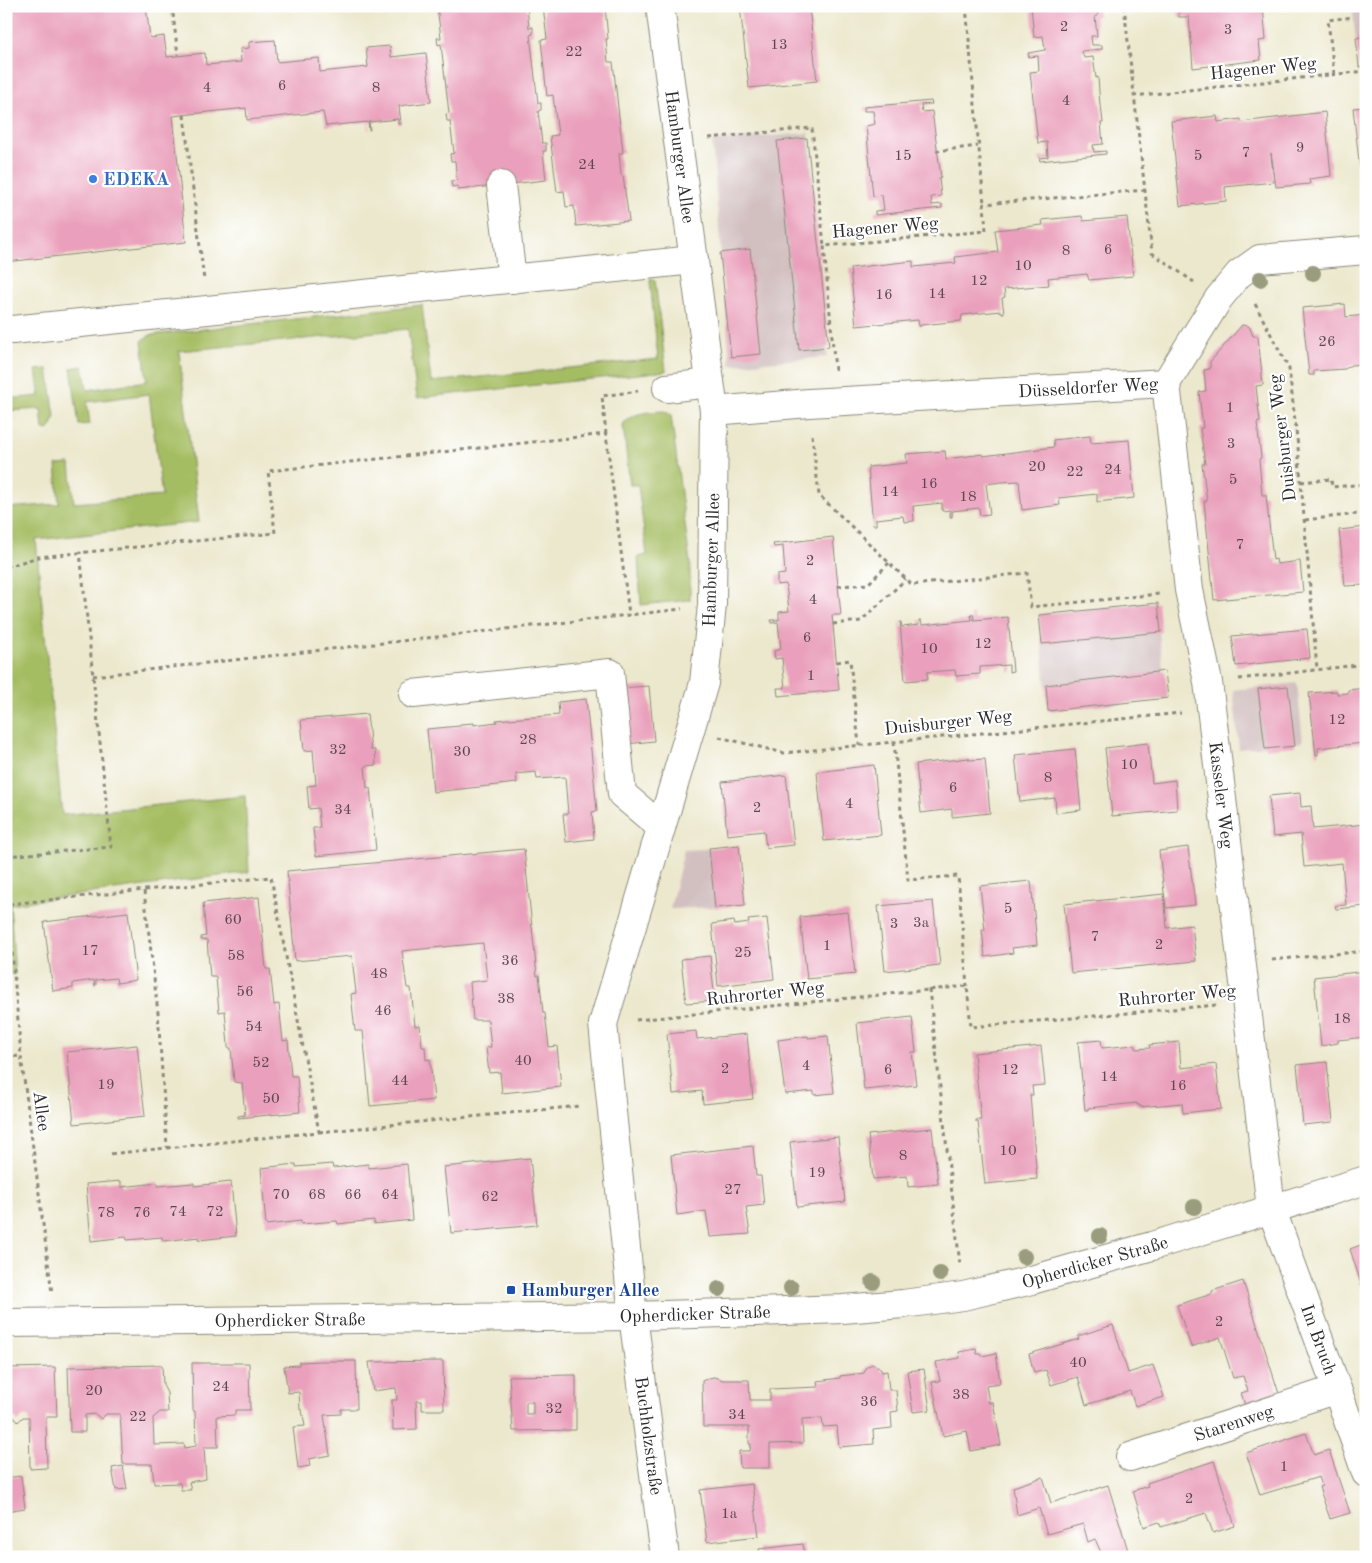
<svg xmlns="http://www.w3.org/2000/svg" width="1372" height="1563" font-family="'Old Standard TT',serif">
<rect width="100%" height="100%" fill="#fff"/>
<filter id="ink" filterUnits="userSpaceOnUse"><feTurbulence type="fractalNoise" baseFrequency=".02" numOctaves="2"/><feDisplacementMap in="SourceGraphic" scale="10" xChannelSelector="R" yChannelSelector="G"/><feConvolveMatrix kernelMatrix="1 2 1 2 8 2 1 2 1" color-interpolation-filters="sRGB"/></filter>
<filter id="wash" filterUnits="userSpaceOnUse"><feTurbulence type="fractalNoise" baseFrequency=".0096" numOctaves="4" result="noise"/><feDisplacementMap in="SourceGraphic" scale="20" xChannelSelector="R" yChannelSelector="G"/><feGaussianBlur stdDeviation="1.12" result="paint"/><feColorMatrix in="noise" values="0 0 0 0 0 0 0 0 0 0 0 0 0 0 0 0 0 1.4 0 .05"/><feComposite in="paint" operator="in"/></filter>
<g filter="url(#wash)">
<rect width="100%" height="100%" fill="#ece8cd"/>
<!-- industrial -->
<path fill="#d2bfc0" d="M1352 6H1366V66L1359 67Z
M809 133 827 357 730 365 712 141Z
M1156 602 1166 699 1048 711 1039 614Z
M1297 683 1303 742 1239 749 1233 690Z
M739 847 741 906 670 909 684 850Z"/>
<!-- green -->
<path fill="#a5bd62" stroke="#687446" d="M651 278 655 280 666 371 417 398 408 329 179 351 199 522 36 540 62 815 245 796 249 872 10 904 15 974 6 975V508L59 504 56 465 70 464 74 503 162 496 149 394 87 402 90 424 79 425 71 368 83 366 87 390 147 381 142 341 150 335 422 305 431 382 658 359 650 281Z
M48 369 55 416 52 426 48 430H43L41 409 6 411V399L40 396 36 370Z
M664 411 671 415 690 563V600L641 605 638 557 647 555 638 485H630L623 425C629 412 652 412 664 411Z"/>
<g id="blocks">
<!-- building -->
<path fill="#eaa0bc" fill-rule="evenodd" d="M6 6H146L150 38 164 36 167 57 205 53 206 65 241 62 240 49 249 48V42L275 40 277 62 319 58 320 72 368 67 366 48 390 46 391 57 426 53 431 102 399 106 401 124H398V119L369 122 370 130H369L368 122 326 126 323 112 247 120 246 108 173 116 186 242 6 262Z
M437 6H527L529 28 533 27V34L530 35 538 103H541V110L538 111 542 143H546V151H543L546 180 458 190V186L452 187 451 181 457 180 455 161H451L450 154 454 153 450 121H447L446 114 449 113 441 44 438 45 437 38H441Z
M543 6H605L608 39H606L608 62H613L623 153H619L621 175 623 176 629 221 576 226 574 206 566 207 564 191 557 192 550 136 558 135 553 95 547 96 541 40 547 39Z
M740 6H809L817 81 749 88Z
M1031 6H1097L1098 16H1095L1097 36H1091L1092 45H1102V49L1082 51 1084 58 1093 57 1096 78 1098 77 1100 106 1101 105 1103 123H1101L1103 144 1093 145 1094 152 1106 151V154L1040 161 1039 158 1048 157 1047 142 1038 143 1030 72 1039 71 1038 56 1029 57 1028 53 1045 50 1043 36 1034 37Z
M1178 6H1263L1266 40 1259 41 1261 60 1193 68 1189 17H1179Z
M1366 36V67H1359L1356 38Z
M931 101 932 104 921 105 922 112 932 111 941 177 939 178 941 196 931 197 932 205 942 204V208L875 215V211L884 210 882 195 873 196 866 126 875 124 873 111H864V107Z
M1366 107V179H1361L1353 108Z
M1325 112 1331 176 1309 179 1310 184 1276 187 1271 153 1274 182 1225 187 1226 201 1180 206 1171 121 1217 116 1218 122 1241 119V122Z
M807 138 829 347 799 350 777 141Z
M1082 216 1083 221 1127 217 1133 276 1089 280 1087 274 1048 278 1049 285 1004 289 1005 297 1002 298 1004 313H1002L1001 311 962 315 961 321 921 325V326H919L918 320 856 326 850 268 913 261V267L956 263 955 257 998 252 995 230 1043 225 1042 220Z
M750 249 761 354 731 357 720 253Z
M1345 304 1346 317 1366 315V364L1351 365 1345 369 1314 371V375H1309L1302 308Z
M1242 325 1248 326 1250 328 1253 336H1258L1263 385 1256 386 1260 422 1257 423 1261 458 1259 459 1262 495H1266L1273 560 1276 559 1277 564 1300 561 1303 592 1214 600 1204 501H1207L1202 464H1205L1200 428H1203L1199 392 1206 391 1204 370 1210 369V362Z
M1090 436 1091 443 1129 440 1134 498 1097 502V494L1059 498 1060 505 1022 510 1019 481 1002 482 986 484 990 514 980 515 979 508 952 511V517H950V510L942 511V503L913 506 914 521 904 522 903 516 876 519V525H873L868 467 907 463 906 454 945 451 946 459 983 454V456L1054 447 1053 440Z
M1366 527V585L1345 586 1339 530Z
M833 537 841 615H832L839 690 778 696 777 688H785L782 658 775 659 774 651 781 649 778 622 772 623 771 620H779V612L789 611 786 584 777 585V575L785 574 783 546 774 547 773 544Z
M1158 603 1161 632 1042 644 1039 615Z
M973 614 974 620 1008 617 1013 671 1009 672V665L980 667V674L956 676 955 670 927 672 928 679 905 681 900 622H901L902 627 919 625V620H921L922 625 972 620 971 615Z
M1307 629 1310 658 1236 666 1232 636Z
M1165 671 1168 698 1048 711 1046 685Z
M649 686 654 741 626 744 620 688Z
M1288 686 1295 746 1265 749 1258 689Z
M1366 688V750H1364L1363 743 1318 748V755H1316L1309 693 1337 691V694L1348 693V690Z
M586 699 597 811 592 812 594 839 566 842 563 814H568L565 777 537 779 536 772 516 774 517 783 433 792 427 729 460 726V724L474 723V725L497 722 496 720 559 715 558 702Z
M367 714 371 750H375L376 765 365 766 367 788H370L376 850 316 856 313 828H320L318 808 309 809 307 786 316 785 313 750 304 751 301 720Z
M1148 743 1152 783 1175 780 1177 810 1112 816 1105 748Z
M1075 749 1081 810 1056 813 1055 798 1020 802 1015 755Z
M969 758V760L985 759 990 813 952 817V809L921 813 916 764Z
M874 765 881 835 824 841 817 772Z
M786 775 794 845 766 848 764 831 727 835 722 782Z
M1300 793 1301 807 1311 806 1313 829 1366 824V906L1336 909 1335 906 1346 905 1342 863 1304 867 1301 834 1273 837 1269 796Z
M739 845 745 905 715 908 709 848Z
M1188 847 1195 905 1166 908 1159 851Z
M524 849 537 976 539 975 543 1013H545L549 1047 557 1046 561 1087 502 1093 500 1072 489 1073 486 1048 491 1047 488 1020H473L470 982 487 980 483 943 402 951 407 988H411L415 1026 420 1025 422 1047H425L426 1060 430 1059 434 1100 370 1106 363 1031H355L351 994 356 993 352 957V956L295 961 287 871Z
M1031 881 1037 945 1012 948 1013 953 985 957 982 930H985L980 886Z
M1164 894 1167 928 1192 925 1196 961 1071 973 1064 904Z
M259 897 266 969H270L274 1005 279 1004 283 1041 288 1040 291 1076H297L300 1112 238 1118V1116L245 1115 242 1083 234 1082 231 1048H228V1045L225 1011 219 1012 216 977H210L207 940H201V937L206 936 203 903Z
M933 901 940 965 885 971 878 906Z
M128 912 136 980 117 983 116 978 96 980V985L95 986 94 980 73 983V988L53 991 44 922Z
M848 912 855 974 807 979 800 917Z
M767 918 774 979 718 986 712 924 734 921 735 925 749 923 748 920Z
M710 956 715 1001 686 1003 681 959Z
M1366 971V1037L1338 1040V1043L1321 1046 1314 977Z
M912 1017 916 1052H912L916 1085 864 1090 857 1023Z
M696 1031 697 1039 747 1034 753 1099 703 1104 702 1091 673 1094 667 1034Z
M808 1036V1038L828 1036 834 1093 814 1095V1091L785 1094 778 1040Z
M1101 1040 1102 1048 1134 1045 1136 1046V1049L1150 1048 1149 1045 1179 1042 1181 1068 1216 1064 1221 1109 1183 1113 1182 1103 1140 1107V1105H1137V1103L1088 1108V1110H1085L1078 1042Z
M137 1045 145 1116 74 1124 67 1052Z
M1041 1046 1045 1085 1032 1086 1033 1095H1030L1037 1179 985 1184 978 1122H976V1120H981L974 1053Z
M1327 1062 1333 1122 1303 1125 1297 1065Z
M932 1128 938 1184 908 1187 907 1176 873 1179 868 1135Z
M838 1137 845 1202 797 1207 790 1142Z
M753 1146 756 1176H761L764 1205 746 1207 750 1234 710 1237 706 1211 677 1215 671 1155Z
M530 1158 537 1225 451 1233 444 1167Z
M296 1164V1167L332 1164 333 1168 368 1164 369 1168 407 1164 412 1220 374 1224V1220L338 1224 337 1221 301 1224V1221L266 1225 261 1168Z
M121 1181V1187L158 1183V1186L194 1183V1186L231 1182 236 1236 199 1240V1237L163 1241 162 1237 127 1240 126 1237 91 1241 86 1184Z
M1366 1243V1296H1365L1350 1249Z
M1243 1281 1281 1400 1247 1411 1241 1393 1248 1391 1243 1376 1233 1378 1220 1337 1191 1347 1177 1305 1212 1294V1291Z
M1113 1325 1128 1373 1153 1365 1164 1397 1135 1406 1130 1391 1086 1405 1078 1377 1051 1385 1046 1370 1034 1373 1029 1354 1079 1339 1078 1336Z
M976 1349 977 1354H981L982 1356 996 1353 1000 1383 986 1385 989 1403 993 1402 1001 1445 971 1451 967 1431 943 1436 932 1382 940 1381 936 1362 960 1358 959 1352Z
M321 1361H356L357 1409H341V1414L324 1415 330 1455 309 1459 310 1466 298 1468 293 1427 305 1426 302 1410H300L299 1392 288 1393 284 1366 299 1365V1362Z
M443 1361 444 1410H422V1401H416L417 1429 393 1430 392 1400H397L396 1388 373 1391 369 1362Z
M192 1363H249L250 1410H235V1415L217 1416 218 1447H204L206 1479 189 1482 191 1490H181L180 1483 154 1484 152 1464H123L120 1414H106L101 1419 95 1414 85 1415V1432H70L68 1367 162 1365 163 1385 167 1393 168 1412H160L153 1418 154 1445 184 1444 185 1448 196 1446 195 1411H193Z
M872 1364 879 1367 882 1372 887 1371 889 1390H896L898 1411 891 1412 892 1428 873 1430 874 1444 839 1447 837 1426 823 1427 822 1418 802 1419 803 1443 770 1444V1468H740L739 1451H750L751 1444H749V1427H703L702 1381 709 1378 714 1377 723 1380H749L750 1400H770V1389L818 1387 817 1381 840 1378V1376L864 1373 867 1367Z
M55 1367 57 1417H46L47 1468 30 1469 29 1417H23L18 1422 14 1417H8L7 1368Z
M924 1369 930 1410 913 1412 907 1371Z
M576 1375V1430L513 1431 509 1376ZM526 1402H533V1414H526Z
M1306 1433 1314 1455 1329 1450 1350 1513 1330 1519 1319 1487 1322 1486 1319 1477 1260 1495 1246 1453Z
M1214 1461 1235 1526 1213 1533 1206 1513 1161 1527 1159 1522 1144 1527 1133 1491 1148 1486 1147 1483Z
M123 1466 127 1489 116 1490 112 1468Z
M21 1476 25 1508 6 1511V1478Z
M1043 1477 1051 1503 1108 1485 1130 1557H1103L1095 1539 1088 1542 1083 1524 1047 1534 1039 1508 1017 1515 1013 1487Z
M752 1484 759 1536 707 1542 700 1490Z
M803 1544 805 1557H760L759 1549Z"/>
</g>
</g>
<g filter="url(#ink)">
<use href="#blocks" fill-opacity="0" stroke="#8c8a7c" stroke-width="1"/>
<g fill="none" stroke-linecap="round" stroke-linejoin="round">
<defs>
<g id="minor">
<path id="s1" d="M660 6 714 411 712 605 704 683 603 1024 633 1316 665 1557"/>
<path d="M501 185 512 279"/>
<path d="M12 330 694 260"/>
<path id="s2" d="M1166 383 1189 590 1208 682 1271 1208 1337 1389 1366 1473"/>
<path d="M667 388 710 383"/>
<path id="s3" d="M714 411 809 403 1166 383 1219 298 1239 274 1260 259 1366 250"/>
<path d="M413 694 610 673 622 794 661 827"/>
<path id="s4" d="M6 1323 633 1316 843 1309 903 1304 963 1296 1028 1281 1152 1246 1366 1180"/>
<path id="s5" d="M1130 1457 1337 1389"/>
</g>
</defs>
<!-- minor casing -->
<use href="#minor" stroke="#8c8a7c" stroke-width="30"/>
<!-- path -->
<path stroke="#8c8a7c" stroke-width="3" stroke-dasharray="4 4" stroke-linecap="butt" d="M172 6 178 55
M966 6 984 204
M1124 6 1152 253 1194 282
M1334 74 1328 20 1353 17
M1133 96 1366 71
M184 115 204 280
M709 138 812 128 824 246
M936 151 978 146
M1255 304 1289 369 1298 447 1317 669
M835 370 824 246 986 231 984 204 1145 190
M606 434 602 396 638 391
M812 435 819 495 912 585 1027 573 1031 607 1159 594
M1301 482 1331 479 1332 487 1366 484
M1362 485 1365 513
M1305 520 1366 513
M6 567 38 557 275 533 268 471 606 434 629 614
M838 586 868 584 889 563
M833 624 861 621 906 579
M837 662 850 660 859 745
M93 676 682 609
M1239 679 1366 664
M719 737 784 753 1181 713
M894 742 908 880 958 876 967 986
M6 856 111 847 80 552
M6 881 21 1056 52 1293
M144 891 158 1013 167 1147
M9 904 271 877 319 1132 109 1154
M1272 960 1366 951
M929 989 960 1265
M636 1020 967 986 971 1027 1217 1005
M6 1057 21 1056
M319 1132 580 1106"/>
<!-- minor -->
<use href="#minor" stroke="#fff" stroke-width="28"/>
</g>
<!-- trees -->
<g fill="#9a9c7e">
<circle cx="1313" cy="273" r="8"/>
<circle cx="1260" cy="279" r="8"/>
<circle cx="1194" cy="1207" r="8"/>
<circle cx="1100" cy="1236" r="8"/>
<circle cx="1024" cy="1257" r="8"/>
<circle cx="940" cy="1274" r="8"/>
<circle cx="873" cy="1282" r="8"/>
<circle cx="791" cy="1288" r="8"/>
<circle cx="719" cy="1289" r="8"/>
</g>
</g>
<!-- markers -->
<circle fill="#3f7fe0" stroke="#fff" stroke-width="2" cx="93" cy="179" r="5"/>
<rect fill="#1a4fb4" stroke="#fff" stroke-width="2" x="506" y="1285" width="10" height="10" rx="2.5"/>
<g text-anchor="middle" stroke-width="4.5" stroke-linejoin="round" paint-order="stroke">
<!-- number labels -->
<g font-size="15" fill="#5b484f">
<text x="1064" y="31">2</text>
<text x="1228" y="34">3</text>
<text x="779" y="49">13</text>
<text x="574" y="56">22</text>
<text x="282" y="90">6</text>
<text x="207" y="92">4</text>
<text x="376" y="92">8</text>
<text x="1066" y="105">4</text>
<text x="1300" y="152">9</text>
<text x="1246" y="157">7</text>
<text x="903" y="160">15</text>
<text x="1198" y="160">5</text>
<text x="587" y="169">24</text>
<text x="1108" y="254">6</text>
<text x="1066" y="255">8</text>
<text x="1023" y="270">10</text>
<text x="979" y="285">12</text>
<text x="937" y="298">14</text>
<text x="884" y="299">16</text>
<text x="1327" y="346">26</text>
<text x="1230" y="412">1</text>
<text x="1231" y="448">3</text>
<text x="1037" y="471">20</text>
<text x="1113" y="474">24</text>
<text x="1075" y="476">22</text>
<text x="1233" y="484">5</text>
<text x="929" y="488">16</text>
<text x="890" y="496">14</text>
<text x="968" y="501">18</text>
<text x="1240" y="549">7</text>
<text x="810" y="565">2</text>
<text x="813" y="604">4</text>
<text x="807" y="642">6</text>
<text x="983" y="648">12</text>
<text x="929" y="653">10</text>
<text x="811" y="680">1</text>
<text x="1337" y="724">12</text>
<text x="528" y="744">28</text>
<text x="338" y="754">32</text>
<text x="462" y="756">30</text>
<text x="1129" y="769">10</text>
<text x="1048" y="782">8</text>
<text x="953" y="792">6</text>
<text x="849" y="808">4</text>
<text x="757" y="812">2</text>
<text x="343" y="814">34</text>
<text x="1008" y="913">5</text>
<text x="233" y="924">60</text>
<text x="921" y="927">3a</text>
<text x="894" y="928">3</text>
<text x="1095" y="941">7</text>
<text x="1159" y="949">2</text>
<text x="827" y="950">1</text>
<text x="90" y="955">17</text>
<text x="743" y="957">25</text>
<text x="236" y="960">58</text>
<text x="510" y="965">36</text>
<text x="379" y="978">48</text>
<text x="245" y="996">56</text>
<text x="506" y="1003">38</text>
<text x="383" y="1015">46</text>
<text x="1342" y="1023">18</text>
<text x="254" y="1031">54</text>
<text x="523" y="1065">40</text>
<text x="261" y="1067">52</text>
<text x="806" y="1070">4</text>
<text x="725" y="1073">2</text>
<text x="888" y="1074">6</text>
<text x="1010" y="1074">12</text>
<text x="1109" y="1081">14</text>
<text x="400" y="1085">44</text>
<text x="106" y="1089">19</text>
<text x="1178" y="1090">16</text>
<text x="271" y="1103">50</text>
<text x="1008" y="1155">10</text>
<text x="903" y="1160">8</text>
<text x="817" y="1177">19</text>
<text x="733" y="1194">27</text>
<text x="281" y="1199">70</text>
<text x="317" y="1199">68</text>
<text x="353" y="1199">66</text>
<text x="390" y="1199">64</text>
<text x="490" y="1201">62</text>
<text x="178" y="1216">74</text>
<text x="215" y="1216">72</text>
<text x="106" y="1217">78</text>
<text x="142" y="1217">76</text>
<text x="1219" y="1326">2</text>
<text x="1078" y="1367">40</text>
<text x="221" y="1391">24</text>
<text x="94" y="1395">20</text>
<text x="961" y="1399">38</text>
<text x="869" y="1406">36</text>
<text x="554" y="1413">32</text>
<text x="737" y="1419">34</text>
<text x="138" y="1421">22</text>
<text x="1284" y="1471">1</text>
<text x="1189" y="1503">2</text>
<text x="729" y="1518">1a</text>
</g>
<!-- street labels -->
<g font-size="18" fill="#2b2b2b" stroke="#fff">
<text transform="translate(1263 68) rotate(-6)" y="6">Hagener Weg</text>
<text dy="6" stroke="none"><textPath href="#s1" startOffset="152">Hamburger Allee</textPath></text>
<text transform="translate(885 227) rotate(-5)" y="6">Hagener Weg</text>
<text dy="6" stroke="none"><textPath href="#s3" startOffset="375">Düsseldorfer Weg</textPath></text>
<text transform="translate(1282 438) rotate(-97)" y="6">Duisburger Weg</text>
<text transform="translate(711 560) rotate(-88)" y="6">Hamburger Allee</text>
<text transform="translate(948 722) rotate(-6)" y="6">Duisburger Weg</text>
<text dy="6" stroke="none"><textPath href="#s2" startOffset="416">Kasseler Weg</textPath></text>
<text transform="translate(765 993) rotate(-6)" y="6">Ruhrorter Weg</text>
<text transform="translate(1177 995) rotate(-5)" y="6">Ruhrorter Weg</text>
<text transform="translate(42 1111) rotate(83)" y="6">Allee</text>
<text dy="6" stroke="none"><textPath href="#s4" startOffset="1094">Opherdicker Straße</textPath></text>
<text dy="6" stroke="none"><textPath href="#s4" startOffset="689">Opherdicker Straße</textPath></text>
<text dy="6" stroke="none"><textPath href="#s4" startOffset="284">Opherdicker Straße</textPath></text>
<text dy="6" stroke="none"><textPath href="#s2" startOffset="972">Im Bruch</textPath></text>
<text dy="6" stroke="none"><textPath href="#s5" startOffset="109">Starenweg</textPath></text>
<text dy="6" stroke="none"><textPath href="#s1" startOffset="1451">Buchholzstraße</textPath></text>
</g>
<!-- shop labels -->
<g font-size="18" font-weight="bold" fill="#366cbe" stroke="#fff" text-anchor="start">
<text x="103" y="185">EDEKA</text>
</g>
<!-- transit labels -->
<g font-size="18" font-weight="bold" fill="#164399" stroke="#fff" text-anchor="start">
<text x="521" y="1296">Hamburger Allee</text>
</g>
</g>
<!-- margin -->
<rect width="1372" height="1563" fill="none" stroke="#fff" stroke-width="25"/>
</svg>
